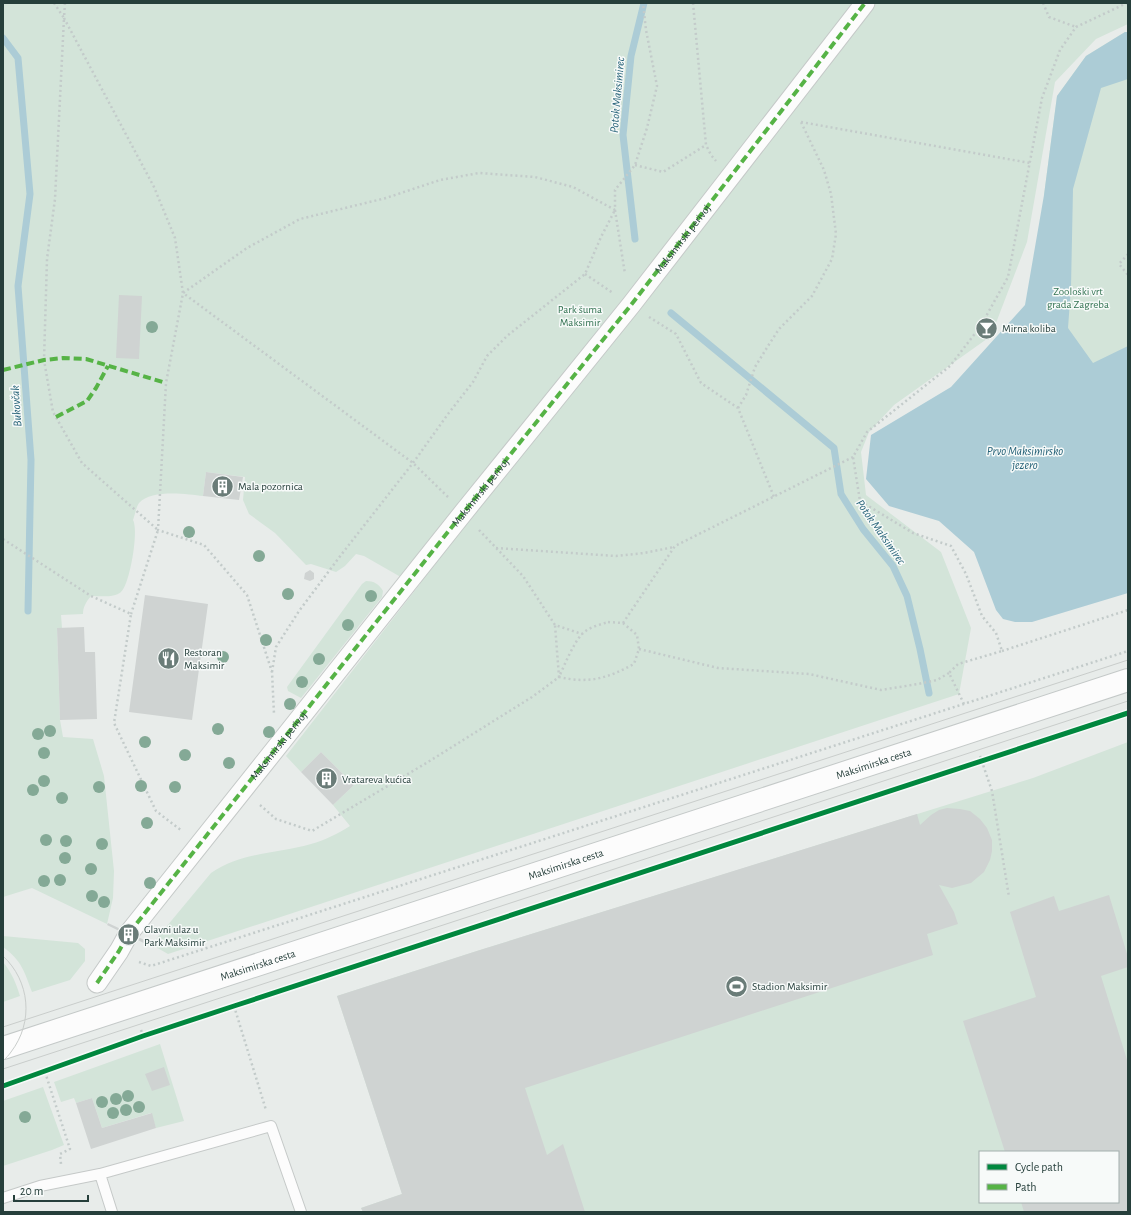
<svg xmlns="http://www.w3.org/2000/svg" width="1131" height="1215" font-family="'Alegreya Sans',sans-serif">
<rect width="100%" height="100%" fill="#e8ecea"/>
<!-- green -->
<path fill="#d3e4d9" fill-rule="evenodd" d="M3 3H1128V24L1096 39 1055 82 1027 242 991 336 894 405 869 432 861 452 866 495 941 552 971 628 959 694 168 954 154 946 157 938 211 873C242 852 276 854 311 844 325 840 337 834 350 826L333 805 354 785 321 752 301 772 286 756 420 584 399 576 364 556 356 554 345 566 336 572 311 564 306 565 275 533 249 514 243 500 245 477 206 472 203 496C187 494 151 489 139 503 136 507 135 515 133 520 139 530 130 584 121 592 114 598 100 596 91 596 86 602 83 607 83 614L61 615 62 628H57L60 720 63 737 93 739 104 776 114 871 113 898 107 924 32 888 3 897Z
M1125 32H1128V456L1044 344V195L1057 96 1086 56Z
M366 581C374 581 379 584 383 591L382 597 301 698 288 691 287 687 362 584Z
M1128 742V1212H363L361 1208 402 1194 337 996 480 950 1033 778ZM980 1152H1118V1202H980Z
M3 936 78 943 85 949V961L70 980 32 992C24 971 22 961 3 947Z
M3 962C12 973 16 983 20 996L3 1002Z
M160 1044 184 1121 156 1128 151 1113 102 1128 92 1098 76 1103 74 1098 61 1102 54 1082Z
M43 1087 64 1145 52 1150 3 1166V1101Z"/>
<!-- water -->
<path fill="#acccd6" d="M1125 32H1128V79L1101 88 1073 189 1071 287 1068 328 1093 363 1128 346V593L1032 622H1015L1003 619 996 610 974 552 939 521 889 506 866 479 871 435 951 387 1025 305 1044 195 1057 96 1086 56Z"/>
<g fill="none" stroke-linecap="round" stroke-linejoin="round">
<!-- stream -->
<path stroke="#acccd6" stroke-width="7" d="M3 38 18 58 30 194 18 286 31 460 28 611
M635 239 623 135 631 56 644 3
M671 313 834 448 841 494 863 529 893 566 907 596 920 649 929 693"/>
</g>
<!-- building -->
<path fill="#cfd3d2" d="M119 295 142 296 139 359 116 358Z
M206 472 243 477 239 500 203 496Z
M310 570 314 573V579L310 581 304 579 305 573Z
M145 595 208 604 192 720 129 712Z
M84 627 85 652H95L97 719 60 720 57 628Z
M321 752 354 785 333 805 301 772Z
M947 808 960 809 970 811 980 819 987 828 992 840V851L990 860 984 872 971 883 952 888 939 885 954 912 958 924 927 934 933 955 525 1088 547 1155 563 1144 585 1212H363L361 1208 402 1194 337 996 480 950 917 814 920 825 931 815 939 810Z
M1109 895 1128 957V967L1101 976 1128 1063V1212H1024L1021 1202H1118V1152H1005L963 1021 1036 997 1010 912 1054 896 1059 911Z
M108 923 155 945 154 948 107 925Z
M164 1067 170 1085 152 1091 145 1074Z
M92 1098 102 1128 152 1113 156 1128 91 1149 76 1103Z"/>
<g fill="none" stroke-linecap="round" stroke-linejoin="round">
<defs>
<path id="lane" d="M100 1174 112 1212
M3 1198 40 1186 100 1174 271 1126 301 1212"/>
<g id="street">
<path id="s1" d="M97 983 119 951 129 933 463 513 631 305 865 3"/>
</g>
<g id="secondary">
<path id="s2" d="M3 1048 1128 680"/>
</g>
</defs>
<!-- lane casing -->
<use href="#lane" stroke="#c5c9c8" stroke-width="12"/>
<!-- street casing -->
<use href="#street" stroke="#c5c9c8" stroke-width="21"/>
<!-- secondary casing -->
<use href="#secondary" stroke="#c4c9c8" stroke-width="24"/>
<!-- path -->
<path stroke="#c3cbca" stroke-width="2.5" stroke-dasharray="2 3" stroke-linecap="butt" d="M54 3 64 18 55 199 47 259 44 360 53 412 82 463 158 530 131 614
M65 3 64 18 154 187 175 238 183 293 166 383 158 530 204 545 247 595 272 672 274 714
M693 3 706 145 711 155 716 161
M1043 3 1049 17 1076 27
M801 122 1030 163
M635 165 663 172 706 145
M615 210 625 274
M1128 254 1119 264 1128 275
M585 274 613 293
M649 317 676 334 701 383 738 408 774 497
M738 408 746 395 755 367 768 346 779 329 812 296 832 259 836 234 831 194 824 170 801 122
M448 497 413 463 183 293 247 248 300 219 386 198 440 180 479 173 535 177 573 187 615 210V190L635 165 647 128 657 86 646 30 643 3
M479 530 523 576 555 625 582 634
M3 539 91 596 131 614 114 723 156 811 182 831
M496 548 616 556 644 553 674 547
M608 622 623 623 637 635 639 649 634 664C608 678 589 684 559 677 565 664 573 644 582 634 589 627 599 625 608 622Z
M623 623 675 546 853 457
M639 649 718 668 809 674 881 690 918 684 937 680 949 673
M1002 651 1128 610
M272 672 276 647 299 611 341 555 413 463 448 414 473 382 487 356 507 336 585 274 601 237 615 210
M964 704 949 673 958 664 1002 651 996 633 982 616 966 574 951 546 913 533 860 501 853 457 867 432 950 366 980 327 1008 277 1042 98 1060 50 1076 27 1127 3
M980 756 992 791 1009 897
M260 805 276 819 312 831 428 762 532 697 559 677 555 625
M139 962 151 966 1128 651
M234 1006 266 1110
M141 1030 143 1036
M45 1072 70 1149 60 1154 61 1164"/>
<!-- lane -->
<use href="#lane" stroke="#fcfcfc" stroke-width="10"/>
<!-- street -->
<use href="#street" stroke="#fcfcfc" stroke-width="19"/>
<!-- secondary -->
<use href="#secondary" stroke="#fcfcfc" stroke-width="22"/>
<!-- tram -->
<path stroke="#c9cdcb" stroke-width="1" d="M3 956C30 981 34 1022 11 1052 9 1055 6 1058 3 1061
M3 1027 1128 660
M3 1069 1128 701"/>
<!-- quiet -->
<path stroke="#56b346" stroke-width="4" stroke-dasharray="8 4" stroke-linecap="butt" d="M3 370 44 360 63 358 86 359 166 383
M56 417 87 401 96 388 108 366
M97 983 119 951 129 933 463 513 631 305 865 3"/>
<defs>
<path id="cycleway" d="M3 1086 143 1036 234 1006 1128 713"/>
</defs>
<!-- cycleway casing -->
<use href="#cycleway" stroke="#f7faf9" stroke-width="8"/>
<!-- cycleway -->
<use href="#cycleway" stroke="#00873e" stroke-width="5"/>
</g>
<!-- trees -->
<g fill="#84a996">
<circle cx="152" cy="327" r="6"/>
<circle cx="189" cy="532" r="6"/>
<circle cx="259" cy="556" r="6"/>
<circle cx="288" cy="594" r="6"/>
<circle cx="371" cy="596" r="6"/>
<circle cx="348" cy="625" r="6"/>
<circle cx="266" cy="640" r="6"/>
<circle cx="223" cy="657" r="6"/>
<circle cx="319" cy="659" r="6"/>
<circle cx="302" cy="682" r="6"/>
<circle cx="290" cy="704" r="6"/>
<circle cx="218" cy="729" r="6"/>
<circle cx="50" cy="731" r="6"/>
<circle cx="269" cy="732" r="6"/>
<circle cx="38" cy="734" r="6"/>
<circle cx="145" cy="742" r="6"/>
<circle cx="44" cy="753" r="6"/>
<circle cx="185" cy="755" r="6"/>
<circle cx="229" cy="763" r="6"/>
<circle cx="44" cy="781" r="6"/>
<circle cx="141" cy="786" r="6"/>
<circle cx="99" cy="787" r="6"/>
<circle cx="175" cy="787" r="6"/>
<circle cx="33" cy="790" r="6"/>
<circle cx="62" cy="798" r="6"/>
<circle cx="147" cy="823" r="6"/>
<circle cx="46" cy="840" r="6"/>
<circle cx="66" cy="841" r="6"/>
<circle cx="102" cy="844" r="6"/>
<circle cx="65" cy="858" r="6"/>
<circle cx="91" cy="869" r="6"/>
<circle cx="60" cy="880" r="6"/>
<circle cx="44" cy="881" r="6"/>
<circle cx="150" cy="883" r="6"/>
<circle cx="92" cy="896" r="6"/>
<circle cx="104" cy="902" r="6"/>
<circle cx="128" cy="1096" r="6"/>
<circle cx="116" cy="1099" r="6"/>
<circle cx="102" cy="1102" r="6"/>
<circle cx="139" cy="1107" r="6"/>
<circle cx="126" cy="1110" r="6"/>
<circle cx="113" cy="1113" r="6"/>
<circle cx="25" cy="1117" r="6"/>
</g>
<!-- icons -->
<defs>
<symbol id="bar-disc" viewBox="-11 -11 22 22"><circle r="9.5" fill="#6a7c78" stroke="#f7faf9"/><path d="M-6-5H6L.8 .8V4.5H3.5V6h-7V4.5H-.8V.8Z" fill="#fff"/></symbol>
<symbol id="building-disc" viewBox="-11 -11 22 22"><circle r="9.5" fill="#6a7c78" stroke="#f7faf9"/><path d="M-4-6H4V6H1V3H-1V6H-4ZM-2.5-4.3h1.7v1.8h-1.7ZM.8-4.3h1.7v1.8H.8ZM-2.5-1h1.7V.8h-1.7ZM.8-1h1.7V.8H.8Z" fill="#fff"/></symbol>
<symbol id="restaurant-disc" viewBox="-11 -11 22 22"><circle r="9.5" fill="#6a7c78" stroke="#f7faf9"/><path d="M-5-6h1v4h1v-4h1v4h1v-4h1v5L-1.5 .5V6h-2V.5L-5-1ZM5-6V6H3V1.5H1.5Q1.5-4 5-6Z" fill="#fff"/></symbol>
<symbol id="stadium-disc" viewBox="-11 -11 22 22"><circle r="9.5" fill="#6a7c78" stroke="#f7faf9"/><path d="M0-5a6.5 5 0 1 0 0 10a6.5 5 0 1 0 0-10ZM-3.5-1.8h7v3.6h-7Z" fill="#fff"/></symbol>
</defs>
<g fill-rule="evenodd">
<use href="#bar-disc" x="974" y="316" width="25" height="25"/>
<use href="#building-disc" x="210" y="474" width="25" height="25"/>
<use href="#restaurant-disc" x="156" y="646" width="25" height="25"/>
<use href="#building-disc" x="314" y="766" width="25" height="25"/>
<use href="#building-disc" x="116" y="922" width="25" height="25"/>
<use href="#stadium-disc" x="724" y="974" width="25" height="25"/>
</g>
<g text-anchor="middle" stroke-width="3" stroke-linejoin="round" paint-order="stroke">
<!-- street labels -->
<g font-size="11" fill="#263f3b" stroke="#f7faf9">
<text dy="4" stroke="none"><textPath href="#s1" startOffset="947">Maksimirski perivoj</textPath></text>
<text dy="4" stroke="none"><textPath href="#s1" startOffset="623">Maksimirski perivoj</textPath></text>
<text dy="4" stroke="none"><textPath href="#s1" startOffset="299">Maksimirski perivoj</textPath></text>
<text dy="4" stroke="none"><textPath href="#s2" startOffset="916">Maksimirska cesta</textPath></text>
<text dy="4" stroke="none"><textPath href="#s2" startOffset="592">Maksimirska cesta</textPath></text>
<text dy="4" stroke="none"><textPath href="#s2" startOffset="268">Maksimirska cesta</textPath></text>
</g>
<!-- park labels -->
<g font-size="11" fill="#337352" stroke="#f7faf9">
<text x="1078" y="295">Zoološki vrt<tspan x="1078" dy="13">grada Zagreba</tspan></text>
<text x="580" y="313">Park šuma<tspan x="580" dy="13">Maksimir</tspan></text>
</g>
<!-- poi labels -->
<g font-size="11" fill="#263f3b" stroke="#f7faf9" text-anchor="start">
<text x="1002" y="332">Mirna koliba</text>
<text x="238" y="490">Mala pozornica</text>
<text x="184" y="656">Restoran<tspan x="184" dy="13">Maksimir</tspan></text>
<text x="342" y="783">Vratareva kućica</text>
<text x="144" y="933">Glavni ulaz u<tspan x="144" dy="13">Park Maksimir</tspan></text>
<text x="752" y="990">Stadion Maksimir</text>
</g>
<!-- water labels -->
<g font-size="12" font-style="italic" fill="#246177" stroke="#f7faf9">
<text transform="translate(617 95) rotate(-85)" y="4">Potok Maksimirec</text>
<text transform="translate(16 406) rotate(-94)" y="4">Bukovčak</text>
<text x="1025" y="455">Prvo Maksimirsko<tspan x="1025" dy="14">jezero</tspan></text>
<text transform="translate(881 532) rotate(55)" y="4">Potok Maksimirec</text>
</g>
</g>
<!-- border -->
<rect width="1131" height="1215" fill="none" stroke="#263f3b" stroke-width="8"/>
<!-- legend -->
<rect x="979" y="1151" width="140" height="52" fill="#f7faf9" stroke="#a3afad"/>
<rect x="987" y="1164" width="20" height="6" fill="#00873e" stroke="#a3afad"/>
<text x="1015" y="1171" font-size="12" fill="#263f3b">Cycle path</text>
<rect x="987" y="1184" width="20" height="6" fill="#56b346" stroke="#a3afad"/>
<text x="1015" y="1191" font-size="12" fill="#263f3b">Path</text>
<!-- scale -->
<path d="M14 1195v6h74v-6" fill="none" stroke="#263f3b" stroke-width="2"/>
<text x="20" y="1195" font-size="12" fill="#263f3b" stroke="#f7faf9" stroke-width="3" paint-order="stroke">20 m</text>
</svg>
